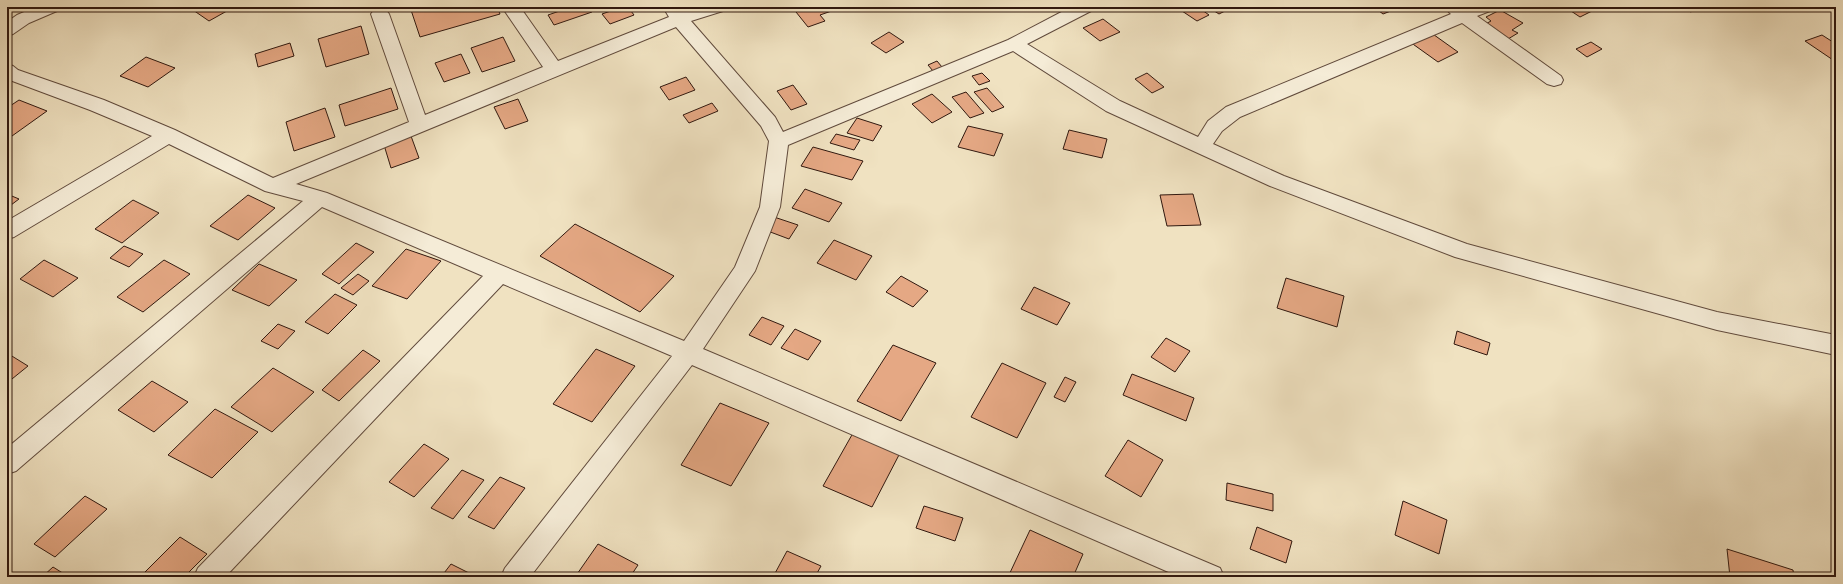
<svg xmlns="http://www.w3.org/2000/svg" width="1843" height="584" font-family="'IM FELL Double Pica',serif">
<rect width="100%" height="100%" fill="#f0e2c1"/>
<filter id="stains"><feTurbulence type="fractalNoise" baseFrequency=".005" numOctaves="4"/><feColorMatrix values="0 0 0 0 .2 0 0 0 0 .09 0 0 0 0 .02 0 0 0 .5 -.17"/></filter>
<radialGradient id="worn" r=".72"><stop offset=".6" stop-color="#630" stop-opacity="0"/><stop offset="1" stop-color="#630" stop-opacity=".3"/></radialGradient>
<!-- building -->
<path fill="#e5a884" stroke="#30180f" d="M200 7H234L209 21 193 10Z
M410 7H497L500 14 420 37Z
M571 7H588L592 12 554 25 548 15Z
M622 7H628L634 15 610 24 602 14Z
M792 7H843L820 15 825 21 808 27Z
M1176 7H1198L1209 15 1197 21Z
M1208 7H1230L1231 8 1219 14Z
M1374 7H1401L1383 14Z
M1565 7H1592L1596 9 1580 17Z
M1682 7H1697L1691 12Z
M1500 10 1523 23 1512 30 1518 33 1503 42 1480 27 1491 21 1486 17Z
M1103 19 1120 32 1100 41 1083 28Z
M361 26 369 54 326 67 318 39Z
M889 32 904 42 886 53 871 43Z
M1430 32 1458 52 1438 62 1410 42Z
M1822 35 1836 44V62L1805 41Z
M503 37 515 61 482 72 471 48Z
M1591 42 1602 49 1587 57 1576 49Z
M290 43 294 56 258 67 255 54Z
M461 54 470 73 444 82 435 63Z
M146 57 175 68 148 87 120 76Z
M937 61 942 67 933 71 928 65Z
M982 73 990 81 979 85 972 76Z
M1147 73 1164 87 1152 93 1135 79Z
M686 77 695 90 669 100 660 87Z
M793 85 807 104 791 110 777 91Z
M391 88 398 109 345 126 339 105Z
M987 88 1004 107 992 112 974 92Z
M966 92 984 113 970 118 952 97Z
M932 94 952 112 932 123 912 104Z
M518 99 528 121 505 129 494 107Z
M19 100 47 111 12 136 7 134V108Z
M712 103 718 111 689 123 683 115Z
M325 108 335 137 294 151 286 122Z
M857 118 882 126 873 141 847 133Z
M968 126 1003 134 994 156 958 147Z
M1069 130 1107 139 1102 158 1063 149Z
M836 134 860 140 854 150 830 143Z
M411 136 419 158 391 168 384 145Z
M813 147 863 161 852 180 801 166Z
M805 189 842 203 829 222 792 208Z
M7 194 19 199 7 208Z
M1193 194 1201 225 1167 226 1160 195Z
M248 195 275 208 238 240 210 226Z
M133 200 159 213 122 243 95 229Z
M774 217 798 225 789 239 765 230Z
M575 224 674 276 640 312 540 256Z
M834 240 872 256 856 280 817 263Z
M356 243 374 252 339 284 322 274Z
M124 246 143 254 129 267 110 258Z
M406 249 441 261 407 299 372 286Z
M44 260 78 278 53 297 20 279Z
M164 260 190 274 143 312 117 297Z
M259 264 297 280 269 306 232 290Z
M358 274 369 281 353 295 341 288Z
M901 276 928 291 913 307 886 292Z
M1286 278 1344 296 1337 327 1277 308Z
M1034 287 1070 303 1057 325 1021 309Z
M335 294 357 305 328 334 305 322Z
M762 317 784 326 771 345 749 335Z
M278 324 295 331 278 349 261 341Z
M795 329 821 341 808 360 781 348Z
M1457 331 1490 343 1487 355 1454 344Z
M1166 338 1190 351 1175 372 1151 357Z
M893 345 936 363 901 421 857 401Z
M596 349 635 366 592 422 553 404Z
M363 350 380 361 339 401 322 390Z
M7 353 28 366 7 383Z
M1002 363 1046 383 1017 438 971 417Z
M273 368 314 392 272 432 231 407Z
M1132 374 1194 398 1186 421 1123 395Z
M1065 377 1076 382 1065 402 1054 397Z
M152 381 188 402 154 432 118 410Z
M720 403 769 423 731 486 681 465Z
M215 409 258 432 212 478 168 455Z
M853 433 900 453 872 507 823 486Z
M1128 440 1163 460 1141 497 1105 476Z
M424 444 449 459 414 497 389 482Z
M462 470 484 480 453 519 431 508Z
M500 477 525 488 494 529 468 517Z
M1227 483 1273 494V511L1226 500Z
M85 496 107 509 55 557 34 544Z
M1403 501 1447 520 1439 554 1395 535Z
M924 506 963 518 955 541 916 528Z
M1257 527 1292 541 1286 563 1250 549Z
M1030 530 1083 554 1073 577H1008Z
M180 537 207 554 184 577H153L145 572Z
M598 544 638 565 630 577H575Z
M1727 549 1793 570 1794 577H1730Z
M787 551 821 566 815 577H773Z
M451 564 477 577H441Z
M53 567 69 577H42Z"/>
<g fill="none" stroke-linecap="round" stroke-linejoin="round">
<defs>
<path id="minor" d="M36 7H60L57 11 29 23 13 34 7 36V22L17 15Z
M502 7H520L558 61 669 17 663 7H681L683 12 699 7H726L723 11 691 21 775 117 783 132 1008 40 1071 7H1094L1091 11 1027 44 1120 101 1198 137 1208 121 1226 107 1451 14 1446 9 1448 7 1466 8 1493 7 1490 11 1477 16 1561 76 1563 80 1561 84 1554 86 1547 84 1462 23 1240 117 1222 131 1213 144 1284 176 1467 244 1717 312 1836 335V355L1717 330 1455 257 1270 186 1106 111 1013 51 788 145 780 207 755 271 703 349 1220 568 1224 577H1180L692 365 530 577H501L505 568 672 356 503 284 225 577H194L198 568 483 276 322 207 16 471 7 474V448L303 201 265 191 169 144 14 237 7 239V221L152 136 90 110 7 79V64L13 66 18 70 104 100 175 130 273 178 409 122 371 14 374 10 380 9 386 10 389 14 425 115 543 67ZM676 27 761 126 769 141 760 207 735 267 684 341 327 193 296 184Z"/>
</defs>
<!-- minor casing -->
<use href="#minor" stroke="#604a3c" stroke-width="2"/>
<!-- minor -->
<use href="#minor" fill="#f5ecd7" fill-rule="evenodd"/>
</g>
<!-- margin -->
<rect width="1843" height="584" fill="none" stroke="#f0e2c1" stroke-width="24"/>
<rect x="8" y="8" width="1827" height="568" fill="none" stroke="#30180f" stroke-width="2"/>
<rect x="12" y="12" width="1819" height="560" fill="none" stroke="#30180f"/>
<rect width="100%" height="100%" filter="url(#stains)"/>
<rect width="100%" height="100%" fill="url(#worn)"/>
</svg>
